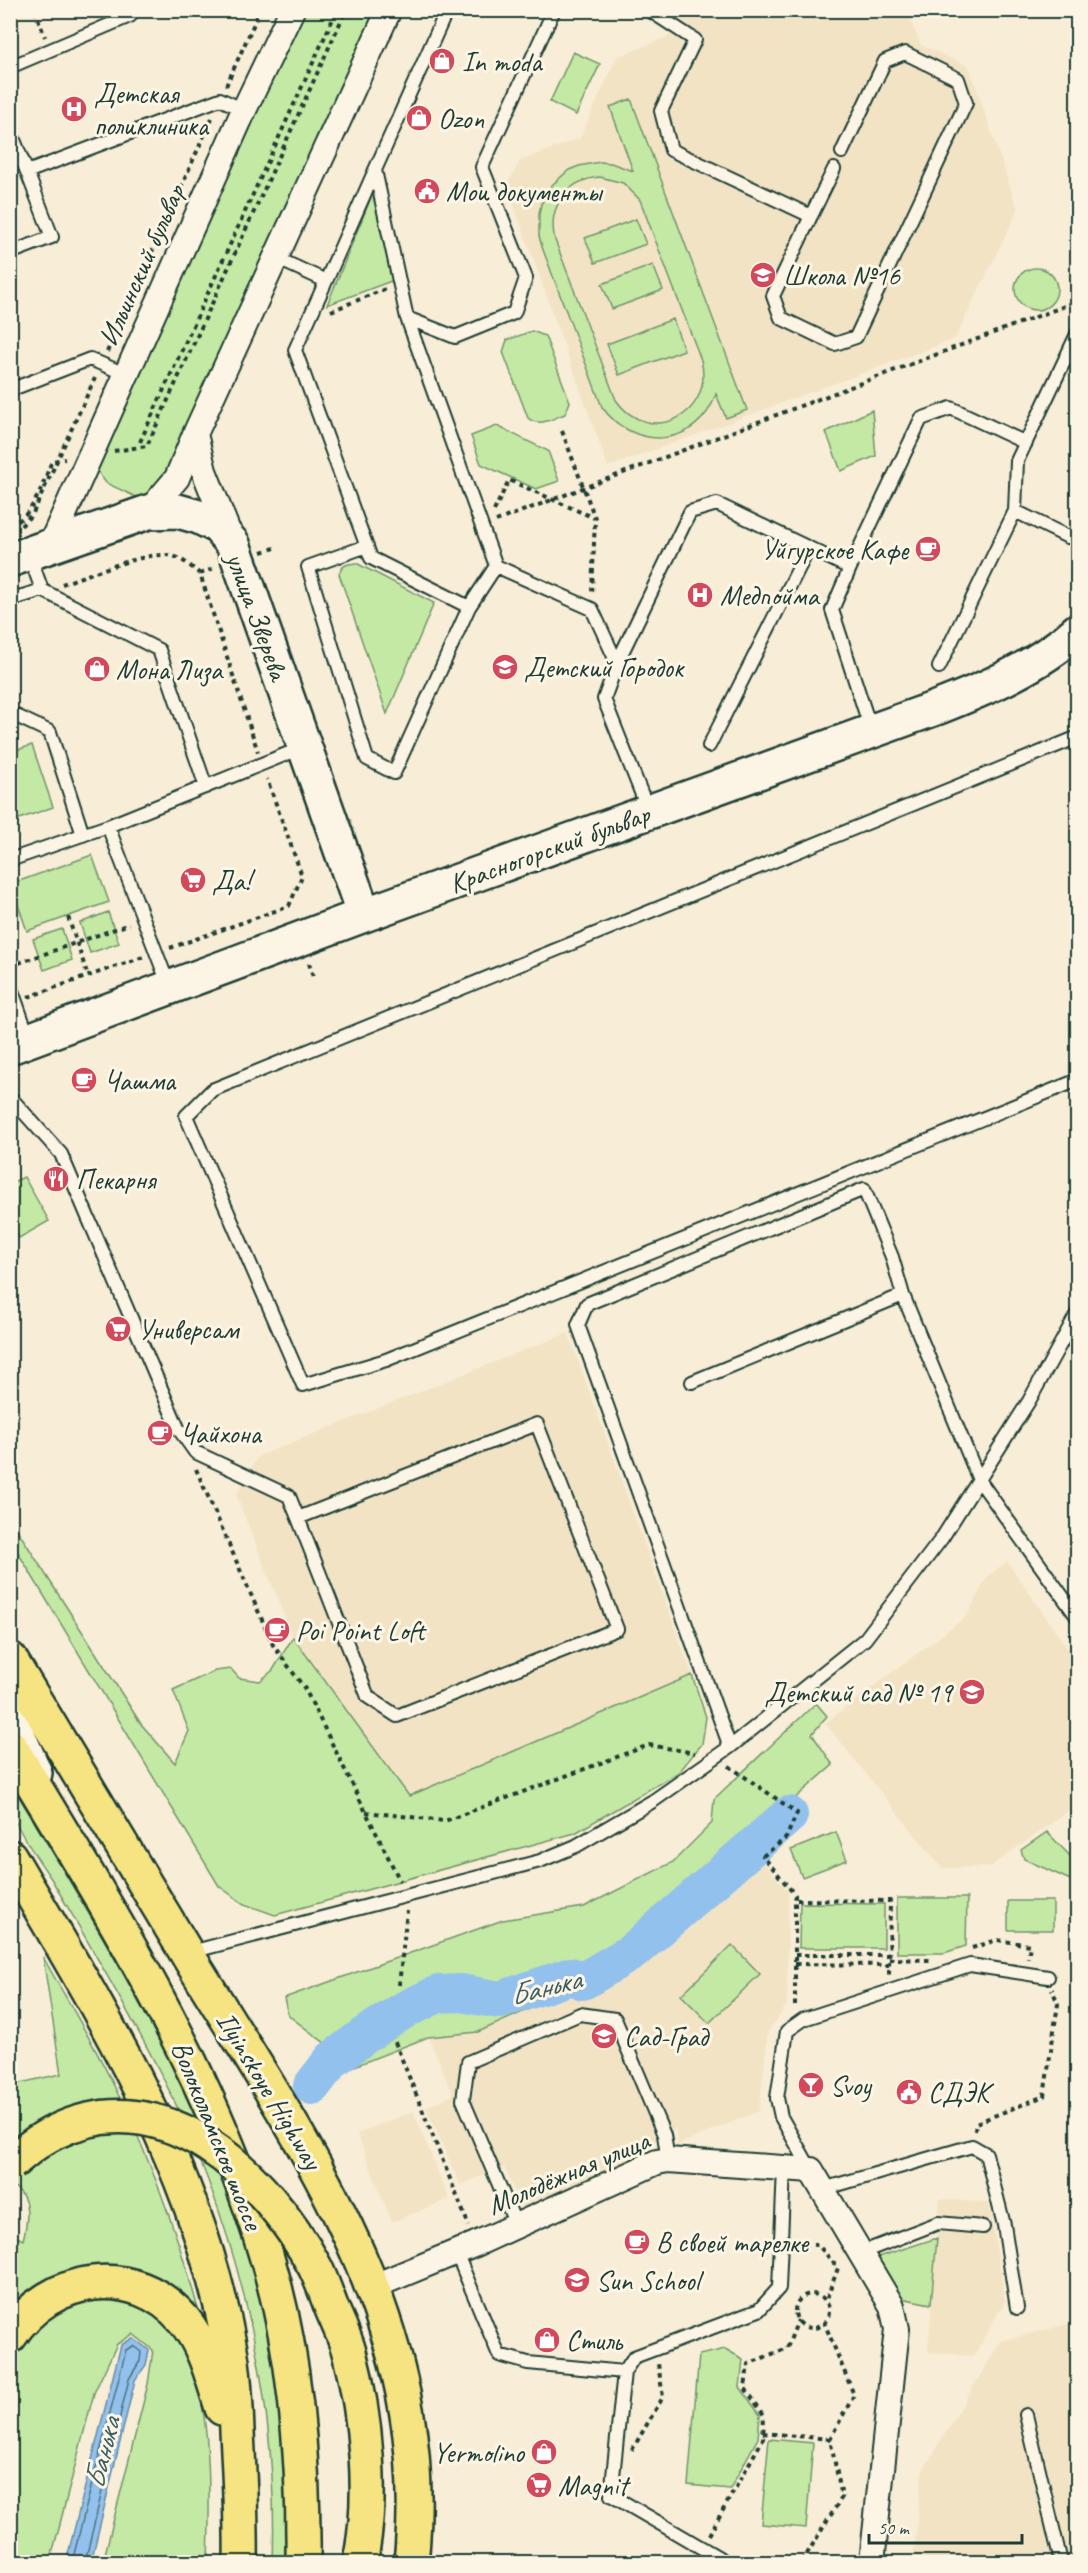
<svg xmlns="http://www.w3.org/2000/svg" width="1088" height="2573" font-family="Caveat,sans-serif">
<rect width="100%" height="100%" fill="#f8edd6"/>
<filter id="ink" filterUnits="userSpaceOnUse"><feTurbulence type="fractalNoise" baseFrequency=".0167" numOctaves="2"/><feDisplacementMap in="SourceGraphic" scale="12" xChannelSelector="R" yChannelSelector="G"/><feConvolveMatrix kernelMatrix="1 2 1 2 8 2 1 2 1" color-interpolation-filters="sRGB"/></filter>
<g filter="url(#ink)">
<!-- built -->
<path fill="#f3e3c5" d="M693 10 891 11 910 20 921 45 969 66 1018 210 955 339 608 467 507 186 520 161 580 138 617 57 668 37 677 17Z
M568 1333 692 1675 409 1796 293 1637 236 1495 258 1456Z
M1007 1561 1077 1662V1805L990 1867 942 1868 825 1723 967 1616 987 1577Z
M764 1863 788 1891 787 2004 768 2032 759 2111 677 2145 676 2129 657 2138 651 2153 522 2209 504 2167 460 2185 426 2107 453 2095 429 2037 478 2032 584 1985 659 1946Z
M413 2111 449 2199 392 2222 357 2134Z
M940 2199 989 2203 1005 2301 974 2356 928 2352Z
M1077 2322V2562H913L922 2472 1001 2341Z"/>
<!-- green -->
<path fill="#c4e9a4" stroke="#72936c" stroke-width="1.5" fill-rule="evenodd" d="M302 11H378L162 482 151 495 136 497 106 483 98 472V457Z
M573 52 600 64 576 115 550 102Z
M631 99 747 410 726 418 716 394C698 448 634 452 602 407L542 247 539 236V214L541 204 552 185 569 170 579 166 600 162 611 163 633 171 610 107ZM600 177 623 183 640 200 701 360C715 416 649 447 616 400L555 240C547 208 566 180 600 177Z
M374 190 394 280 327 305Z
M636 219 646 244 595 263 585 238Z
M653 265 663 290 612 309 602 284Z
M1015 289a21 21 0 1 1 42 0a21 21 0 1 1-42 0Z
M673 319 684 350 619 375 607 344Z
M532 331 545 336 570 402 565 414C553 418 539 428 528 418L503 352 507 340Z
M872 410 876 456 841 471 826 432Z
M497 426 548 451 559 481 536 489 481 464 471 436Z
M356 563 434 603 387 714 339 574C342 565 346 564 356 563Z
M32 745 53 807 11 822V752Z
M92 855 109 902 27 931 11 884Z
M108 912 119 943 90 953 80 923Z
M62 929 72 960 44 970 33 939Z
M24 1177 49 1221 19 1238 11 1222V1183Z
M11 1520 141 1724 175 1763 189 1731 173 1690 215 1671 231 1669 239 1678 260 1681 273 1670 293 1637 409 1796 692 1675 706 1717 702 1744 679 1772 575 1833 275 1915 244 1904 219 1886 11 1541Z
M816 1703 827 1716 812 1734 833 1765 679 1900 659 1946 584 1985 478 2032 428 2037 355 2066 288 2015 284 1998 503 1920 584 1907 673 1862 712 1823 714 1799Z
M11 1783C114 1956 219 2120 265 2318 284 2399 286 2481 287 2562H273C279 2395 237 2223 161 2074 127 2008 89 1944 52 1880 43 1867 13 1823 11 1810 9 1802 11 1792 11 1783Z
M836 1832 847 1860 802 1877 791 1850Z
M1047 1832 1074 1860H1077V1883L1024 1859 1021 1850Z
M897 1898H967L966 1946 944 1953H897Z
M1008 1901H1053V1930H1008Z
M800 1903 884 1904V1948H799Z
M732 1945 760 1974 709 2023 681 1995Z
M43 1957C68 2002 96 2047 118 2094 152 2163 178 2235 198 2309L196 2313 166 2287 11 2310V2234L23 2240C28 2220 32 2196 11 2185V2085L61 2074Z
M937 2238 931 2304 901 2298 878 2257Z
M107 2296C130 2303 155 2309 171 2328 215 2378 210 2499 208 2562H103L148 2384 153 2350 133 2334 117 2344 94 2393 50 2562H11L10 2374 21 2345 31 2331 58 2308Z
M725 2349 743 2359 740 2387 760 2415 758 2438 730 2489 688 2485 699 2355Z
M769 2439 813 2443 806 2528 761 2524Z"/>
<!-- water -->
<path fill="#93c1ed" stroke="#658ca3" stroke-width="1.5" d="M133 2338 149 2350 146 2365 135 2380 91 2562H66L121 2345Z"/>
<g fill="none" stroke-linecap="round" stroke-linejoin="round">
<!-- shore -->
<path stroke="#4d727e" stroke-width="1.5" d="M72 2562 126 2350 133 2346 141 2352 140 2361 129 2379 85 2562"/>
<!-- river -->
<path stroke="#93c1ed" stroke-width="38" d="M312 2086 332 2060 365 2035 406 2009 438 1994 461 1993 500 2000 571 1976 583 1981 632 1952 789 1815"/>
<defs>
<path id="lane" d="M649 10 695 40 661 111 671 150 811 216 834 169
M1075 10 1078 14
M10 67 130 16 133 10
M10 130 27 172 220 99 244 110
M375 170 447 10
M811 216 773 296 781 318 835 344 856 337 966 103 958 79 905 53 885 61 842 152
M10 253 52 237 27 172
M276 258 326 281 375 170 407 318 496 566 592 609 617 663 604 699 648 810
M326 281 295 350 371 558 469 607 496 566
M407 318 455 337 514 313 526 278 482 167 554 10
M10 390 90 359 125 374
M1015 511 1068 537 1078 534
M367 546 308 567 367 759 394 773 469 607
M29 554 42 590 159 650 206 787
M850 568 832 610 871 730
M10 600 42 590
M617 663 690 512 717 504 809 548
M939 667 1015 511 1017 461 1078 332
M10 713 50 732 83 835
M1078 737 212 1090 186 1116 303 1385 386 1360 1078 1080
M709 746 809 548 850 568 921 419 951 408 1026 443
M108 826 304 747
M10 860 108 826 169 986
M10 985 29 1039
M10 1097 61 1154 178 1428 195 1452 289 1496 298 1518 368 1697 397 1716 617 1629 537 1424 298 1518
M692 1382 903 1295 979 1480 1078 1618
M730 1747 578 1325 587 1304 864 1189 892 1257 903 1295
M187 1953 540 1861 576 1846 653 1801 730 1747 865 1639 942 1538 1029 1401 1078 1312
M811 2170 781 2117 777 2098 787 2031 804 2019 970 1965 1048 1977
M823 2189 972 2146 986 2154 1004 2225 1017 2308
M516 2225 463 2100 468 2062 580 2014 615 2019 664 2135 668 2160
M456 2252 499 2355 528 2363 624 2372 611 2495 726 2562
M860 2253 938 2223 983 2227
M624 2372 634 2357 759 2310 779 2288 784 2168
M1026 2415 1061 2562"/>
<path id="street" d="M148 512 177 478 195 434
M231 539 204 471 195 434 389 10
M50 546 244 110 292 10
M372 2287 476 2244 657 2162 668 2160 811 2170 892 2306 897 2329 872 2562"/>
<path id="secondary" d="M10 560 148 512 178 511 199 517 217 526 233 544 364 915
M10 1047 364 915 936 708C985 689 1039 666 1078 630
M10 1717 35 1773"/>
<path id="primary" d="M10 1659C72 1762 133 1865 195 1967 310 2154 436 2331 411 2562
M10 1746C111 1913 215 2077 269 2265 297 2361 304 2463 303 2562
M10 1857C103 2016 197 2165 230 2349 235 2375 236 2404 237 2431 239 2474 242 2519 241 2562
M10 2336C50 2274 135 2262 184 2320 205 2346 212 2377 222 2408"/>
</defs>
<!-- lane casing -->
<use href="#lane" stroke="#1f3d34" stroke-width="16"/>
<!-- street casing -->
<use href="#street" stroke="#1f3d34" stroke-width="28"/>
<!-- secondary casing -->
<use href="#secondary" stroke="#1f3d34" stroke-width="38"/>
<!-- primary casing -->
<use href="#primary" stroke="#1f3d34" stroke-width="38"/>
<!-- path -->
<path stroke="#1f3d34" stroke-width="4" stroke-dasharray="4.5 4.5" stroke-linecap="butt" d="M35 10 45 37
M226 86 260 10
M331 311 385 289
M107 352 212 118
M562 431 595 518 592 593
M140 442 337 10
M114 451 147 446 346 10
M494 511 509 480 594 518
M496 521 1078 301
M10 525C34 517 43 482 52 461L65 459
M21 526 33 513 95 378
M262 552 275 548
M200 574 215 568
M62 584C88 575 142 553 167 555 180 556 190 566 200 574L258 752
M68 917 88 976
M170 948 289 906 302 876 267 779
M309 963 313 977
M10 966 129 924
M28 997 143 957
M196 1469 273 1645 305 1689 400 1881
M1069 1632 1078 1644
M729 1766 797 1813 786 1838 763 1856 795 1895V1900
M366 1812 445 1821 649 1745 695 1753
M972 1948 997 1940 1030 1945 1028 1958
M795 1955H889
M889 1959 930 1960
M795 1964 889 1965
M399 1985 407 1911
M795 2006V1900L890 1901 889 1976
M395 2042 469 2226
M975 2131 976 2123 1044 2096 1058 2004 1052 1989
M795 2244 818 2245 838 2268 826 2301
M795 2311a17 17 0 1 1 34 0a17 17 0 1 1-34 0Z
M763 2433 830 2439
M632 2450 663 2397 658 2364
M709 2535 763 2439 764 2415 745 2388 748 2364 787 2348 798 2320
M802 2562 842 2497 830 2439 854 2395 824 2322"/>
<!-- lane -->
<use href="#lane" stroke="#fcf5e5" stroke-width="12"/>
<!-- street -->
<use href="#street" stroke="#fcf5e5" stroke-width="24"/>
<!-- secondary -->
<use href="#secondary" stroke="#fcf5e5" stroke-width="33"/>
<!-- primary -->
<use href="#primary" stroke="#f6e381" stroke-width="33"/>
<defs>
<path id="primary-bridge" d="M10 2164C24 2152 38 2140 55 2132 166 2078 266 2176 315 2267 322 2281 327 2296 332 2309 338 2323 345 2337 349 2352 366 2416 374 2497 360 2562"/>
</defs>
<!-- primary-bridge casing -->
<use href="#primary-bridge" stroke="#1f3d34" stroke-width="38" stroke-linecap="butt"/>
<!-- primary-bridge -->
<use href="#primary-bridge" stroke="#f6e381" stroke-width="33"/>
</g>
</g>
<!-- icons -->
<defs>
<symbol id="shop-disc" viewBox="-11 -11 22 22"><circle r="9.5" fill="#d1495b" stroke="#fcf5e5"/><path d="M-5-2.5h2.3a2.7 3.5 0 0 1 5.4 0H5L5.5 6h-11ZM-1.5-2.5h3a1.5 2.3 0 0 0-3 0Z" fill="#fff"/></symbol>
<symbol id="hospital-disc" viewBox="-11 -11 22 22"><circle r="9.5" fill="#d1495b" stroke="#fcf5e5"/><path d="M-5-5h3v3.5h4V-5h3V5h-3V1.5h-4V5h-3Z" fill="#fff"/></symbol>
<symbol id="civic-disc" viewBox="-11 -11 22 22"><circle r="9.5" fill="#d1495b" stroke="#fcf5e5"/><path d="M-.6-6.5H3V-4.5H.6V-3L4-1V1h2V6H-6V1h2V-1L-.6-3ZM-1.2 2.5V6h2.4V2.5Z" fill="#fff"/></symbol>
<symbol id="school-disc" viewBox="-11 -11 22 22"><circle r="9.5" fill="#d1495b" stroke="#fcf5e5"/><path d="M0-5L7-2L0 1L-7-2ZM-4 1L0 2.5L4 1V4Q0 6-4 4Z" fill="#fff"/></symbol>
<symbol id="cafe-disc" viewBox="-11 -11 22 22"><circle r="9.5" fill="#d1495b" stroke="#fcf5e5"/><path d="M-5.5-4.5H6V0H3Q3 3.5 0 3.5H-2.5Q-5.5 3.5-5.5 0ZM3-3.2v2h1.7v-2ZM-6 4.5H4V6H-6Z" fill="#fff"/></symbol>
<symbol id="supermarket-disc" viewBox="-11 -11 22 22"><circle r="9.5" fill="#d1495b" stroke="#fcf5e5"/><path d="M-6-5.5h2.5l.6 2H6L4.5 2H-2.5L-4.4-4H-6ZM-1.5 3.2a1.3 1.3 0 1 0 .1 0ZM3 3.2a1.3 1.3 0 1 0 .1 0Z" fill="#fff"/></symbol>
<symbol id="restaurant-disc" viewBox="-11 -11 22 22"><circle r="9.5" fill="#d1495b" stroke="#fcf5e5"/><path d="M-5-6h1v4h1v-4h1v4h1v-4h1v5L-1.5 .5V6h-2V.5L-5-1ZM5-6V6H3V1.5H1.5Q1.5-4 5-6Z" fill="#fff"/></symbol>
<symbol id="bar-disc" viewBox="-11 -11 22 22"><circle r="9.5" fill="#d1495b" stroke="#fcf5e5"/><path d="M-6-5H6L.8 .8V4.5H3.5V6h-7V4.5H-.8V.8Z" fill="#fff"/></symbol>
</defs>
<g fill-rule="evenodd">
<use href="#shop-disc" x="427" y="46" width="30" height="30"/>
<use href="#hospital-disc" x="59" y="94" width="30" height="30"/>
<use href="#shop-disc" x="404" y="103" width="30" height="30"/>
<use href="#civic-disc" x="412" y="176" width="30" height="30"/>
<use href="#school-disc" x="748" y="260" width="30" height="30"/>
<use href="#cafe-disc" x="913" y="534" width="30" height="30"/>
<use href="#hospital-disc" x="685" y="580" width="30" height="30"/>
<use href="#school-disc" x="490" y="652" width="30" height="30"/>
<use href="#shop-disc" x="82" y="654" width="30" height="30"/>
<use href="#supermarket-disc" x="178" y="865" width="30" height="30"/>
<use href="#cafe-disc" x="69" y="1065" width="30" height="30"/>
<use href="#restaurant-disc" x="41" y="1164" width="30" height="30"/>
<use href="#supermarket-disc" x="103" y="1314" width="30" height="30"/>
<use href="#cafe-disc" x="145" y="1418" width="30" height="30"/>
<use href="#cafe-disc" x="262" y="1615" width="30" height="30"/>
<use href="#school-disc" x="957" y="1677" width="30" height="30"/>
<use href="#school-disc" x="589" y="2021" width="30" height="30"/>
<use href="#bar-disc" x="796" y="2070" width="30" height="30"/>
<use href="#civic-disc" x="894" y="2077" width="30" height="30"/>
<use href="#cafe-disc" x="622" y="2227" width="30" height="30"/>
<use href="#school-disc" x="562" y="2265" width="30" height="30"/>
<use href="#shop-disc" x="532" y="2325" width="30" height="30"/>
<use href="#shop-disc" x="529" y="2437" width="30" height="30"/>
<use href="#supermarket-disc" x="524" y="2470" width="30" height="30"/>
</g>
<g text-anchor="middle" stroke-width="6" stroke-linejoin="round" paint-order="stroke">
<!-- poi labels -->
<g font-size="28" fill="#1f3d34" stroke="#fcf5e5" text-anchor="start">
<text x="462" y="71">In moda</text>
<text x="94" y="103">Детская<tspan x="94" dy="32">поликлиника</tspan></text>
<text x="438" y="128">Ozon</text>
<text x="446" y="201">Мои документы</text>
<text x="783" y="285">Школа №16</text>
<text x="908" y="559" text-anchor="end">Уйгурское Кафе</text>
<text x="720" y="605">Медпойма</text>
<text x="524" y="677">Детский Городок</text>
<text x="116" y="679">Мона Лиза</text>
<text x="212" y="890">Да!</text>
<text x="104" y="1090">Чашма</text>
<text x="76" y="1189">Пекарня</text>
<text x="138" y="1339">Универсам</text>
<text x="180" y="1443">Чайхона</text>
<text x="296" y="1640">Poi Point Loft</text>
<text x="952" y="1702" text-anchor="end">Детский сад № 19</text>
<text x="624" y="2046">Сад-Град</text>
<text x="830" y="2095">Svoy</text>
<text x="928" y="2102">СДЭК</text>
<text x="656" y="2252">В своей тарелке</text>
<text x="596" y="2290">Sun School</text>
<text x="566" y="2350">Стиль</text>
<text x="524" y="2462" text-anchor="end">Yermolino</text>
<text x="558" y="2495">Magnit</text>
</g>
<!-- street labels -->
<g font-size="28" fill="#1f3d34" stroke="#fcf5e5">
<text transform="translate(141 265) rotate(-66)" y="10">Ильинский бульвар</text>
<text transform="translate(258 616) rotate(70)" y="10">улица Зверева</text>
<text transform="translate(549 848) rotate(-20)" y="10">Красногорский бульвар</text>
<text transform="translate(270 2090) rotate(59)" y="10">Ilyinskoye Highway</text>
<text transform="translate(218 2135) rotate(68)" y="10">Волоколамское шоссе</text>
<text transform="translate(568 2172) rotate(-23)" y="10">Молодёжная улица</text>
</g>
<!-- water labels -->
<g font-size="30" font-style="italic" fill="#3c5e62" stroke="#fcf5e5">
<text transform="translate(545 1987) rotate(-14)" y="10">Банька</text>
<text transform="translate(102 2453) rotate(-76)" y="10">Банька</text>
</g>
</g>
<!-- margin -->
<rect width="1088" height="2573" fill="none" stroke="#fcf5e5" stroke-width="36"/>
<rect x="18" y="18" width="1052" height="2537" fill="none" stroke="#1f3d34" stroke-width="2" filter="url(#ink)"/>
<!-- scale -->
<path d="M869 2534v9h153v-9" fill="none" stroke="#1f3d34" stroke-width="3"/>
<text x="878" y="2534" font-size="18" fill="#1f3d34" stroke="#fcf5e5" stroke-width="4.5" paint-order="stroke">50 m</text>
</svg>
